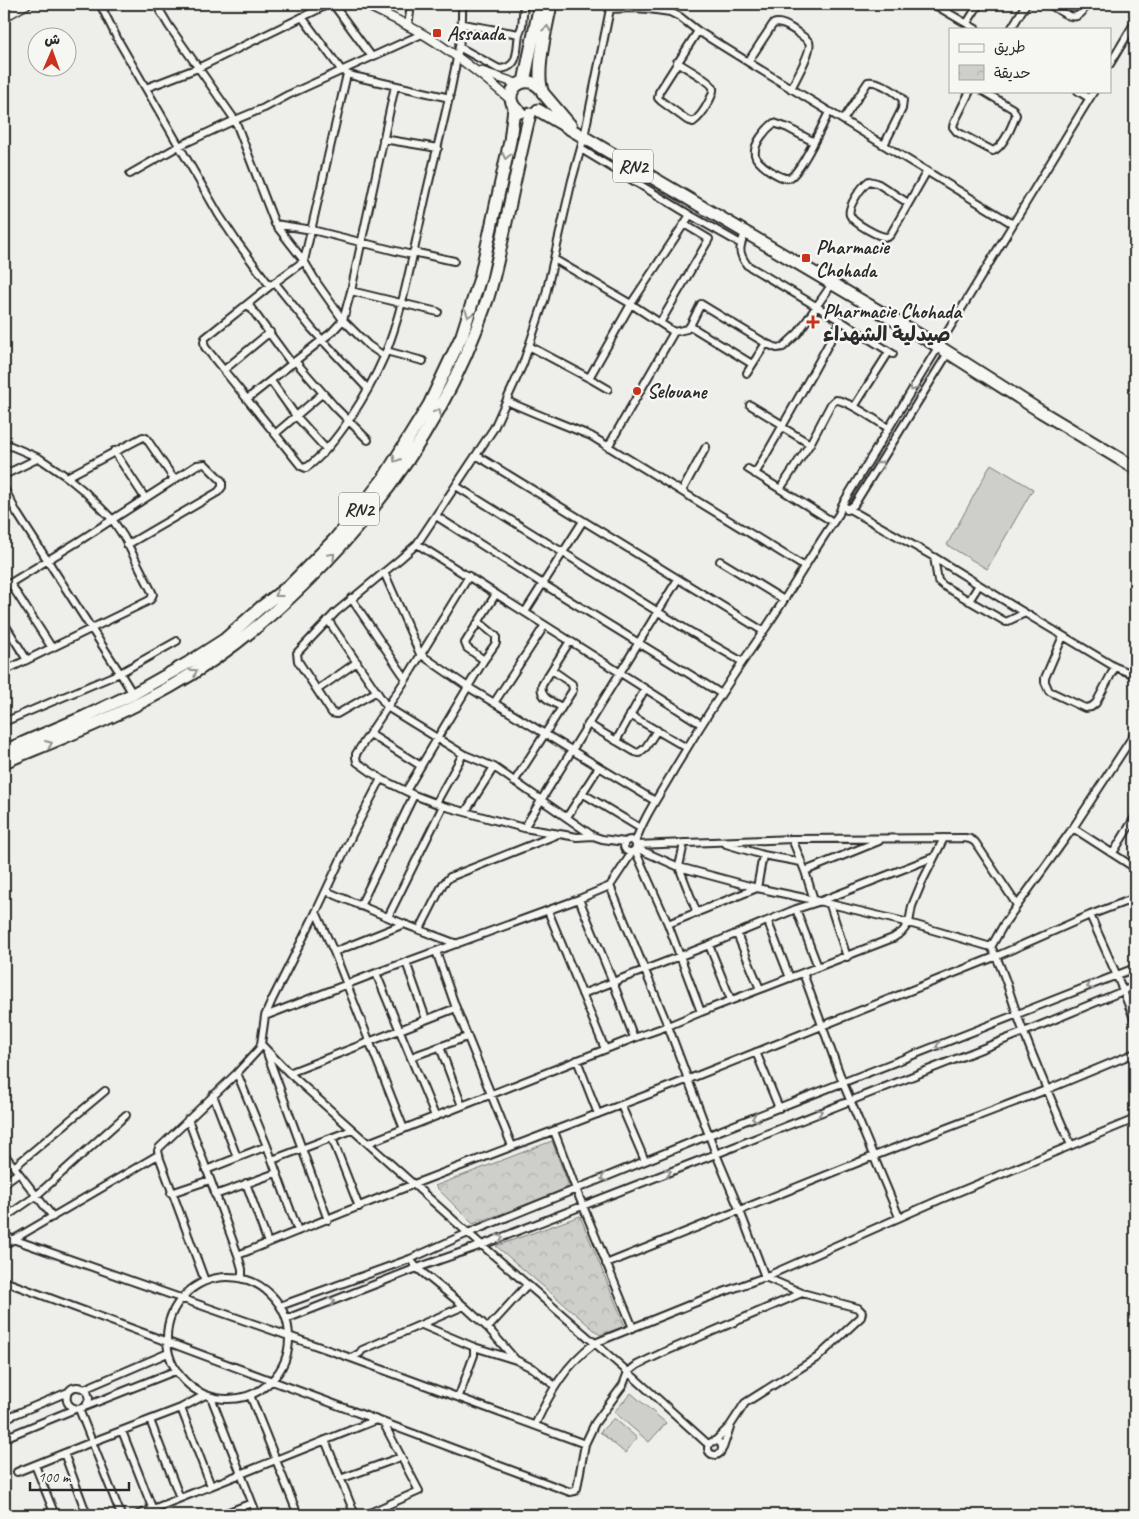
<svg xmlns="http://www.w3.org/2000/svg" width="1139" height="1519" font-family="Caveat,'Playpen Sans Arabic',sans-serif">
<defs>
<pattern id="park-crowns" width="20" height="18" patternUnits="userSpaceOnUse" patternTransform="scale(1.25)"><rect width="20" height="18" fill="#cececa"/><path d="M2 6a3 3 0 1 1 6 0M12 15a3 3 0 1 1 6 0" fill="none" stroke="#b1b1ae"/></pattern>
</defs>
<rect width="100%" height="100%" fill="#eeeeea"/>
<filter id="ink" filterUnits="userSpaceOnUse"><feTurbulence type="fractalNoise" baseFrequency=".02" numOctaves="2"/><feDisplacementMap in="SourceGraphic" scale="10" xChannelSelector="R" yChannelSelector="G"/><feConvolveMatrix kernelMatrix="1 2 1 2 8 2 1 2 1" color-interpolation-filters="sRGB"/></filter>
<g filter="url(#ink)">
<!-- grass -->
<path fill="#cececa" stroke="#7c7c7a" d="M991 464 1033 489 987 569 947 545Z
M631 1393 666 1423 649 1442 614 1412Z
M614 1418 637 1438 625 1453 600 1432Z"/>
<!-- park -->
<path fill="url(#park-crowns)" stroke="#7c7c7a" d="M552 1141 570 1189 473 1224 435 1186Z
M580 1216 625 1326 600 1335 496 1246Z"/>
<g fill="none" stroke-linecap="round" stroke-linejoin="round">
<defs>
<path id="minor" d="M100 4 118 40 219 215 235 239 270 286
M156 4 169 26 235 120 275 224 304 261 317 283 343 320 368 345 384 356
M333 4 372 57
M933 4 976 29
M1049 4C1057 8 1071 22 1080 14 1083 12 1085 7 1087 4
M610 9 632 8 649 9 670 12 680 17 698 31 748 62 1013 224
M302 17 342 71
M967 23 979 4
M463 24 519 34 522 26 524 4
M408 27 411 4
M1011 29 1026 4
M459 47 499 69C520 68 516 50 519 34
M677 62C684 67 712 82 713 88 714 93 710 99 708 103 704 111 700 117 693 122L687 120 661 101 658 98 659 92 698 31
M748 62 773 24C780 21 788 26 794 30 799 34 806 38 809 42 813 50 795 80 791 89
M1110 64 1135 22
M345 71 347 74 357 77 450 98
M347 74 304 261 270 286 205 338 204 342 205 347 301 466 306 468C337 446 369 391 384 357 403 312 413 252 424 204 433 162 445 120 453 78 458 54 463 29 462 4
M146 88 198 68 329 4
M970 91 954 123 953 127 957 132 993 151C1004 146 1012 126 1016 115L1013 109 983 91
M1078 91 1089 98
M843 120 868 82C878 80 898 93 903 100L902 109 884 145
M383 139 438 148
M814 142 788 128 774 123C766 129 753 144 755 155 756 163 781 180 789 178 800 174 823 124 829 112
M581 149 690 215 741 244
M130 174 179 146 235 120 264 108 288 95 422 34
M908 203 877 183 869 181C862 186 847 207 850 215 853 223 880 238 888 237L891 234 927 171
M275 224 312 230 412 255
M745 233C740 247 737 251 747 265L841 321 893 354
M413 252 454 261
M554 259 631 304 674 332 608 447
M275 283 312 329 368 389
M351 291 438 312
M248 304 292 364
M660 323 709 239 684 224
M690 326 752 364
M674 332 687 329 690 326 701 304 767 344 777 348 783 347 798 333 832 284
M529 346 589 378 631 304 690 215
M386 351 423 361
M295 361 336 408 368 440
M224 370 270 332
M747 373 766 343
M589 378 608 389
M271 381 296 416 326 449
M247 399 332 332 343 320 351 291 395 86
M507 401C535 414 563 424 591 436L805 567
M750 405 783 425
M854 407 889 352
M782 427 810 444
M275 434 323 393
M4 443 39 458 67 477 84 491 112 519 124 537 153 594 151 599 148 601 4 671
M114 451 145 498
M476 455 763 631
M748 469 833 522
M755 474 812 374 841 321
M4 475 39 458
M67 477 143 437 146 438 174 479
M456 486 684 628 741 661
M4 488 17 513 120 673 133 694
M780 489 810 444 831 404 835 400C846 399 877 421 888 428
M682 491 706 447
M842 505 934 557 1010 604 1115 667 1096 703 1091 707 1085 708 1049 691 1045 682V678L1063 636
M847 510 854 505 948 353
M436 516 543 584 720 693
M417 544 701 724
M934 557 938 581 944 586 1006 622 1025 613
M720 561 784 600
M384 572 420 654 468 687 655 801
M469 576 406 679 356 754V757L357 762 381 779 414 795 443 806 524 828 577 837 593 836 602 839 625 842
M10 583 52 648
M4 587 79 541 197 465 205 464 222 481V487L218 492 127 545
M351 598 406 679
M969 601 979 585
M525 612 583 521
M328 620 387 707 463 754 494 767 593 836
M4 623 27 660
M484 660 467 648 465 643 496 594
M1115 667 1135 675
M317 690 357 662
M377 691 337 714 332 713 298 661 297 653 336 612 400 559 417 544 494 428 523 364 545 298 572 180 584 137 611 4
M494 703 545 625
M562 707C552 702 539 698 542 685L570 641
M630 715 687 748
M4 722 120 673 177 641
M588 724 635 752 639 753 646 747 657 730
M370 734 421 766
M616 741 645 689
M514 782 573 690 572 684 552 670
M406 791 484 660 496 643V636L479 622
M582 793 640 828
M436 803 463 754
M466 811 494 767
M567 817 599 767
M524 828 678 579
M1073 828 1135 868
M792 839 805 871 814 900
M624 846a6 6 0 1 1 12 0a6 6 0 1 1-12 0Z
M635 843C643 818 659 796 672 773 701 724 731 678 763 632 790 593 812 552 839 514L842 505 1094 91
M684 843 679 867 697 913
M636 845 792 839 965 838 970 839 975 842 1017 905
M636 848 679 867 757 888 814 900 909 923 991 947
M635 850 668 924 701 1012
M1113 853 1135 817
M763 855 801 862
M805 871 879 841
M610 886 668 1026 716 1154 740 1211 765 1277 802 1293 858 1308 862 1312 861 1317 818 1357 745 1403 730 1426 715 1441
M326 891 404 924 457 944
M579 899 613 982 634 1038
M830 905 847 957
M360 906 414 795
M796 909 818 967
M548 911 605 1049
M316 912 334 952 404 1129
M1090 915 1117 976 1135 1021
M388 917 443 806
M768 922 790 978
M668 924 757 888 763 855 726 844
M420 929 443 884 450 877 556 835
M737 934 760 989
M709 945 731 1000
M436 951 456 1008 512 1146
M334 952 404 924
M406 962 426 1019
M376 973 435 1116
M803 973 843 1083 899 1217
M582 994 709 945 796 909 821 901 934 857
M265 1016 376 973 579 899 610 886 633 851
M261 1044 289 1073 468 1233 628 1372 709 1445
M440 1047 462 1106
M756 1052 779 1108
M267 1053 328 1220
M411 1057 467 1037
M577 1060 598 1114
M237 1073 267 1146 298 1231
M289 1073 456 1008
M213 1095 237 1157
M621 1105 645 1161
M188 1119 238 1255 242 1269V1279
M554 1131 576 1189 633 1328
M332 1138 359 1207
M368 1143 634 1038 668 1026 701 1012 893 938 902 932 909 923 912 906 922 882 944 838
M1071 1145C1052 1102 1033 1059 1017 1014 1009 992 1003 967 991 947L1004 924 1073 828 1135 733
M4 1154 53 1217
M272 1160 352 1130
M14 1167 105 1091
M206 1170 267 1146
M4 1183 18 1173
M246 1183 268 1243
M171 1193 210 1180
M215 1195 276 1173
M4 1218 36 1196 126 1115
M4 1236 351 1358
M4 1245 158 1155
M238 1255 414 1184 689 1079 997 956 1090 915 1135 898
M410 1259 417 1268 464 1306 362 1350 360 1353 351 1358 585 1444
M606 1264 874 1156 1046 1090 1135 1053
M167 1338a61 61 0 1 1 122 0a61 61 0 1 1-122 0Z
M4 1281 570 1492 575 1491 577 1488 585 1444 595 1423 623 1385 628 1372 637 1365 662 1353 802 1293
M205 1281 160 1159 158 1151 159 1148 237 1073 259 1049 261 1044 265 1016 272 1000 316 912 353 833 381 779
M280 1306 410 1259 468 1233 709 1135 1135 968
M464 1306 488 1328 527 1285
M286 1319 417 1268 482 1245 716 1154 1024 1032 1135 986
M422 1325 474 1347V1355L459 1396
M488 1328 515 1359
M474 1347 516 1360 534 1369 555 1386
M84 1389 168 1353
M250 1395 298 1515
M211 1397 257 1515
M86 1406 89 1399 87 1391C69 1376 56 1407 79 1409L175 1371
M181 1408 211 1486
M79 1409 121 1515
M4 1419 68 1392
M150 1420 180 1498
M535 1425C550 1393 565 1365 595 1343L704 1299 765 1277 939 1200 1135 1119
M122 1431 155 1515
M4 1438 75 1409
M325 1440 355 1515
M708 1448a7 7 0 1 1 14 0a7 7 0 1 1-14 0Z
M723 1448 730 1427
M64 1453 87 1515
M35 1465 55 1515
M17 1472 92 1442 181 1408 205 1395
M340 1479 401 1457
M138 1515 376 1420
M221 1515 252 1503
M365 1515 419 1491 383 1422"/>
<path id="tertiary" d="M364 4C391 17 419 30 443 47 467 63 489 81 511 100
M4 17 27 4
M480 71 518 84"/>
<path id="trunk" d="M551 4C547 26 534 74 543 93L571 126
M524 82 540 4
M538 110 577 133 938 346 1040 411 1135 468
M520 112C497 97 523 68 541 89
M4 751 84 717 133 694 188 663 224 640 260 608 290 585 335 539 363 505 384 478 429 405 462 335 480 278 510 141 514 108
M4 762C59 739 117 717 170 687 220 659 262 625 303 585 386 504 450 410 487 300 494 279 498 257 503 236 512 195 520 154 530 114"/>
</defs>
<!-- minor casing -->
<use href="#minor" stroke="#2b2b2b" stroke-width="10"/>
<!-- tertiary casing -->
<use href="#tertiary" stroke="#2b2b2b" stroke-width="11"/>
<!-- trunk casing -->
<use href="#trunk" stroke="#2b2b2b" stroke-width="15"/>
<!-- minor -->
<use href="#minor" stroke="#f6f6f2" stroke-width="6"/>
<!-- tertiary -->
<use href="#tertiary" stroke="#f6f6f2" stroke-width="8"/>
<!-- trunk -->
<use href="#trunk" stroke="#f6f6f2" stroke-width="11"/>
</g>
<!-- one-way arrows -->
<defs><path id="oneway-chevron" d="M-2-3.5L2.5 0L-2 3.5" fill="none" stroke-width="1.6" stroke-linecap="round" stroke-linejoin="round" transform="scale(1.25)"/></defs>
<g stroke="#90908e">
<use href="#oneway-chevron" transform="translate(547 29) rotate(-79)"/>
<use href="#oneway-chevron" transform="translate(506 156) rotate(103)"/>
<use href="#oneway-chevron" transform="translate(469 314) rotate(108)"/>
<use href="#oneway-chevron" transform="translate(913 388) rotate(121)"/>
<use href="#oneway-chevron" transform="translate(438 412) rotate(-61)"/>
<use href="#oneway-chevron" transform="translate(396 459) rotate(122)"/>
<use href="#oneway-chevron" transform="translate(881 464) rotate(-58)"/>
<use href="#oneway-chevron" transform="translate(332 556) rotate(-46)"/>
<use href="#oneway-chevron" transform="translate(278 594) rotate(142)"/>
<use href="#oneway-chevron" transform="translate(194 672) rotate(-33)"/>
<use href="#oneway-chevron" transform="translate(49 744) rotate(-23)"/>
<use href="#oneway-chevron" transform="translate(1090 986) rotate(158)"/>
<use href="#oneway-chevron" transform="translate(939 1046) rotate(159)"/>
<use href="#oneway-chevron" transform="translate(819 1112) rotate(-22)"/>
<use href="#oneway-chevron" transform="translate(755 1118) rotate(159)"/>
<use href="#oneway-chevron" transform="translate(668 1172) rotate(-21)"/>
<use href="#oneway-chevron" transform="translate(604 1178) rotate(158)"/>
<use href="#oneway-chevron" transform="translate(500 1238) rotate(-22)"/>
<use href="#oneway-chevron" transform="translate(332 1301) rotate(-21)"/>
</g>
</g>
<!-- markers -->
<g fill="#c8321e" stroke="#f6f6f2" stroke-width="2">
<rect x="432" y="28" width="10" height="10" rx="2.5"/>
<rect x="801" y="253" width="10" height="10" rx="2.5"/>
<path d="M810.5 314.5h5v5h5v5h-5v5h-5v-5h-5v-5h5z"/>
<circle cx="637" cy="391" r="5"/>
</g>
<g text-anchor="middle" stroke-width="5" stroke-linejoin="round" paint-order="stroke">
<!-- shield labels -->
<g fill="#f6f6f2" stroke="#686867" stroke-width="1">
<rect x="613" y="149.5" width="40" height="33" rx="4"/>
<rect x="339" y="492.5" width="40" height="33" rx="4"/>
</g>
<g font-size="19" font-weight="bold" fill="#2b2b2b">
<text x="633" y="173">RN2</text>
<text x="359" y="516">RN2</text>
</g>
<!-- poi labels -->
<g font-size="20" font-weight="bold" fill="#2b2b2b" stroke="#f6f6f2" text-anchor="start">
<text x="447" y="40">Assaada</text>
<text x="816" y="254">Pharmacie<tspan x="816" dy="23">Chohada</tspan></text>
<text x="823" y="318">Pharmacie Chohada<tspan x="823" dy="23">صيدلية الشهداء</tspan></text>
<text x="647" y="398">Selouane</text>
</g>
</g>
<!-- margin -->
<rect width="1139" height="1519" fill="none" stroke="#f6f6f2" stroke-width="20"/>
<rect x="10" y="10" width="1119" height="1499" fill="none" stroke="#2b2b2b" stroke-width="2" filter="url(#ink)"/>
<!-- legend -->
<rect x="949" y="28" width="162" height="65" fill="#f6f6f2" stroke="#a5a5a2"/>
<rect x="959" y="44" width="25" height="8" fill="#f6f6f2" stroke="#a5a5a2"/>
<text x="994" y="52" font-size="15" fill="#2b2b2b">طريق</text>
<rect x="959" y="65" width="25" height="15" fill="url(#park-crowns)" stroke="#a5a5a2"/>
<text x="994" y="78" font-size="15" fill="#2b2b2b">حديقة</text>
<!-- north arrow -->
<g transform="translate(52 52) rotate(2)"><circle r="24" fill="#f6f6f2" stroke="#a5a5a2"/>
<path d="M0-4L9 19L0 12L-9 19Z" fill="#c8321e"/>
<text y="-8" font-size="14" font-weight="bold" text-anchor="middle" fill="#2b2b2b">ش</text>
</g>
<!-- scale -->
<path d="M30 1482v8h99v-8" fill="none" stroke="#2b2b2b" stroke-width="2.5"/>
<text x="38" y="1482" font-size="15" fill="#2b2b2b" stroke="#f6f6f2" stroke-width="4" paint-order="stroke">100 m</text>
</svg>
